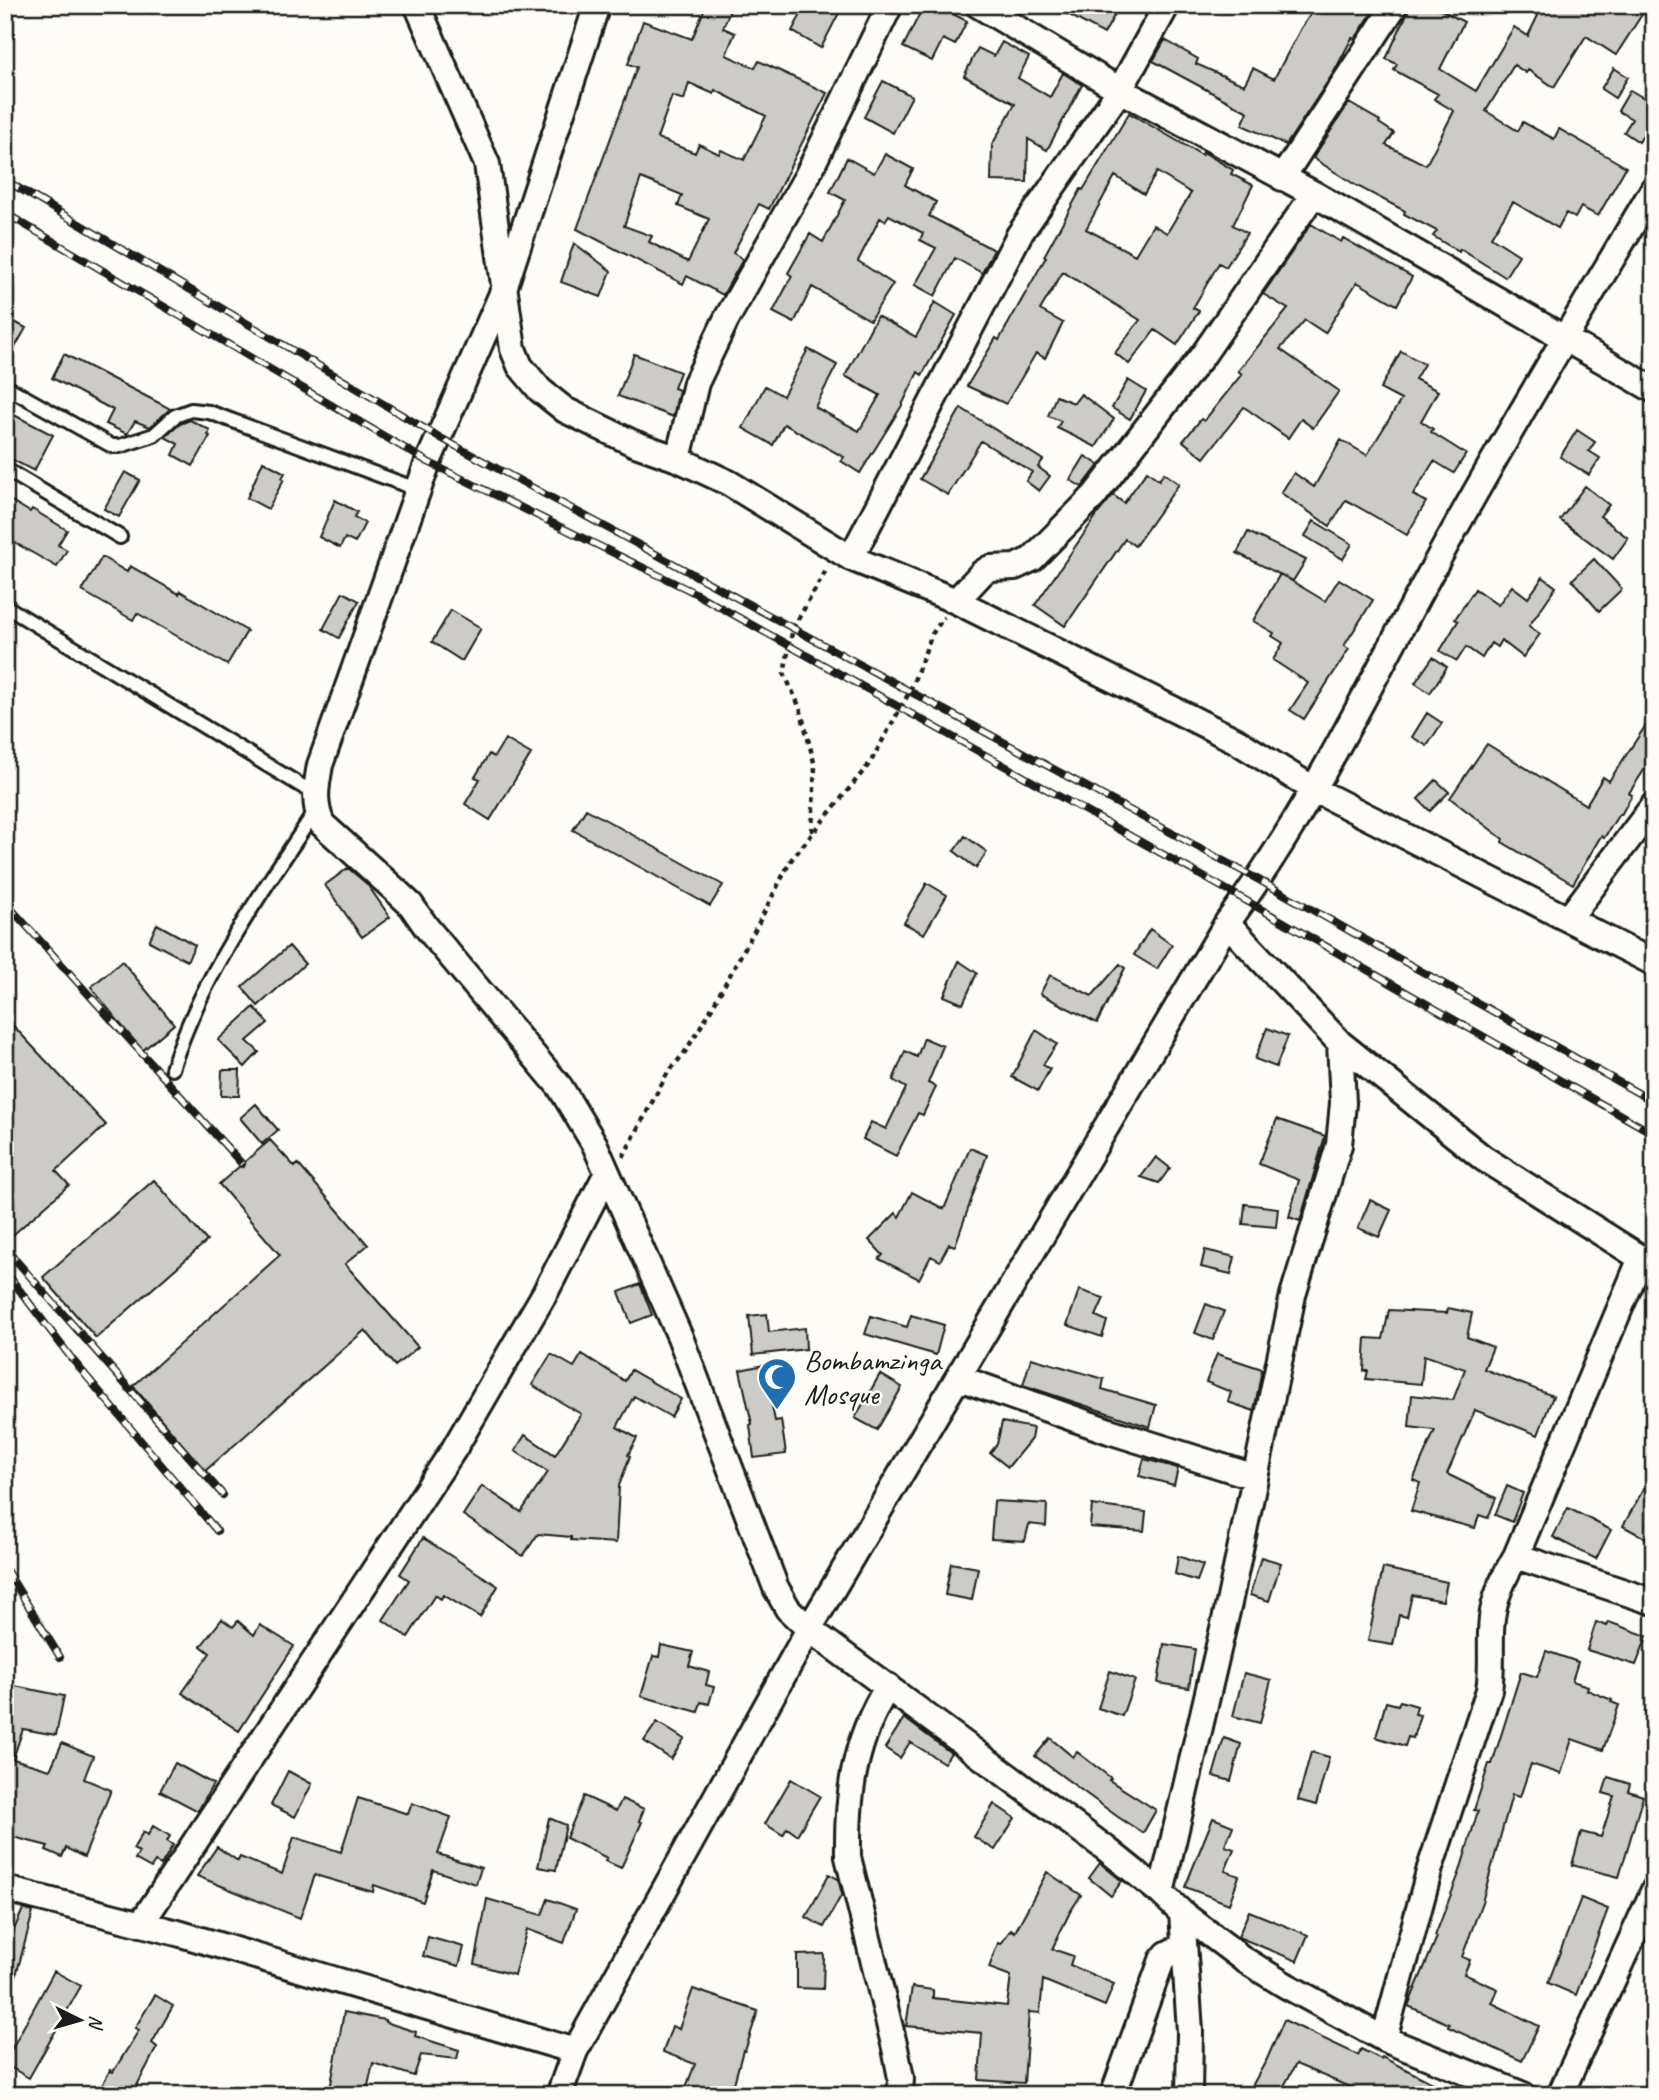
<svg xmlns="http://www.w3.org/2000/svg" width="1659" height="2100" font-family="Caveat,sans-serif">
<rect width="100%" height="100%" fill="#fdfcf7"/>
<filter id="ink" filterUnits="userSpaceOnUse"><feTurbulence type="fractalNoise" baseFrequency=".0143" numOctaves="2"/><feDisplacementMap in="SourceGraphic" scale="14" xChannelSelector="R" yChannelSelector="G"/><feConvolveMatrix kernelMatrix="1 2 1 2 8 2 1 2 1" color-interpolation-filters="sRGB"/></filter>
<g filter="url(#ink)">
<!-- building -->
<path fill="#cccbc8" stroke="#1c1c1c" stroke-width="2" fill-rule="evenodd" d="M706 5H732L723 28 735 33 726 55 755 68 759 61 827 93 769 209 759 204 733 253 743 259 723 295 687 276 683 284 577 229 637 67 628 64 643 21 692 39ZM689 83 714 94 715 90 766 116 744 160 721 150 719 154 699 144 695 153 657 138 672 96 684 100ZM641 178 682 195 678 206 709 219 688 262 649 242 652 236 624 226Z
M806 5H828L840 11 821 48 792 31Z
M924 5H935L967 21 955 45 943 39 932 61 903 47Z
M1051 5H1120L1104 34Z
M1317 5H1377L1355 39 1352 38 1334 72 1286 145 1242 125 1248 112 1153 61 1165 40 1198 59 1196 64 1244 85 1253 68 1274 79 1301 28Z
M1411 5H1432L1464 22 1440 69 1476 91 1514 27 1528 36 1543 5H1648L1616 55 1586 36 1554 87 1528 70 1526 73 1514 65 1486 111 1518 131 1523 122 1554 139 1559 129 1626 167 1598 216 1581 207 1575 218 1566 213 1558 228 1513 202 1491 237 1519 255 1505 277 1460 249 1459 252 1433 236 1437 231 1404 214 1405 211 1357 186 1313 158 1349 103 1380 121 1379 123 1394 133 1386 145 1426 165 1454 111 1434 99 1438 94 1394 70 1397 64 1386 59Z
M1002 42 1029 57 1018 78 1050 97 1063 73 1082 85 1047 150 1028 139 1027 182 991 181 992 145 1015 104 964 76 978 48 994 56Z
M1614 68 1628 77 1615 98 1601 89Z
M883 81 912 96 893 133 864 117Z
M1630 90 1654 104V117L1639 142 1624 132 1632 119 1618 111Z
M1129 113 1202 155 1203 152 1233 170 1231 174 1253 185 1233 225 1247 233 1226 267 1219 263 1193 308 1199 311 1177 345 1155 330 1129 364 1115 353 1140 320 1063 272 1040 310 1063 323 1045 358 1036 353 1006 404 967 386 996 338 999 340 1046 257 1044 256 1081 189 1083 190ZM1157 172 1191 193 1167 233 1153 225 1135 255 1086 229 1115 176 1144 194Z
M885 154 913 169 905 185 936 202 929 216 994 250 982 273 955 258 935 296 915 285 936 248 920 240 923 233 889 215 885 221 880 218 858 261 893 284 870 320 812 287 794 323 773 312 792 276 788 273 810 234 823 242 845 200 830 192 847 158 874 173Z
M1311 224 1341 242 1343 238 1412 277 1397 305 1357 282 1325 333 1305 320 1280 349 1339 391 1313 428 1301 419 1288 438 1244 407 1204 458 1183 441 1201 419 1204 421 1242 374 1238 371 1288 309 1263 294Z
M574 243 611 271 601 297 561 282Z
M935 302 956 315 922 375 918 372 901 407 860 473 841 461 844 457 784 424 773 445 743 428 765 386 783 396 808 349 837 365 815 407 859 431 880 395 845 376 877 316 916 337Z
M5 317 26 328 5 365Z
M1401 351 1424 364 1415 379 1438 391 1421 421 1433 429 1431 432 1466 454 1454 473 1434 461 1413 495 1426 502 1407 535 1346 500 1330 526 1281 493 1294 473 1314 487 1341 440 1367 455 1401 400 1380 389Z
M64 354 161 404 170 409 150 427 135 421 127 434 106 424 113 410 52 378Z
M634 354 680 372 674 388 679 390 673 417 618 396Z
M1128 380 1146 391 1130 419 1112 408Z
M1081 394 1114 419 1096 447 1057 428 1061 421 1048 416 1056 396 1074 403Z
M961 408 1043 460 1038 467 1050 476 1039 491 1026 481 1032 472 981 441 948 495 920 479Z
M14 415 53 435 34 471 5 456V433Z
M190 420 210 430 208 435 210 436 193 466 173 455 178 444 165 437 180 424Z
M1577 430 1595 442 1589 451 1600 458 1589 475 1560 457Z
M1085 456 1099 465 1082 487 1070 480Z
M263 461 285 473 282 478 284 479 268 509 247 498Z
M1147 471 1159 480 1164 473 1179 484 1135 546 1125 539 1065 626 1035 605 1099 512 1113 495 1124 503Z
M125 472 140 480 119 517 104 509Z
M1585 486 1609 505 1600 516 1628 538 1613 559 1560 520Z
M5 497 30 512 32 509 67 530 58 545 67 550 57 567 5 537Z
M335 500 357 512 354 517 365 523 355 543 345 538 340 548 319 537Z
M1314 521 1352 544 1343 559 1305 536Z
M1248 532 1306 560 1293 581 1237 553Z
M102 557 127 572 130 566 179 594 180 591 247 631 227 665 137 613 133 620 82 591Z
M1594 559 1622 589 1599 611 1572 580Z
M1280 574 1325 601 1339 579 1373 600 1344 646 1349 649 1304 719 1290 710 1308 683 1273 660 1283 643 1272 636 1274 633 1253 621Z
M1543 577 1556 587 1529 626 1540 634 1523 657 1501 640 1497 647 1491 643 1482 658 1466 647 1457 661 1440 651 1458 621 1455 619 1475 589 1498 605 1512 586 1528 598Z
M343 592 359 601 339 638 323 629Z
M451 610 481 628 462 661 432 642Z
M1433 657 1447 667 1430 693 1415 683Z
M1427 713 1442 723 1427 746 1412 737Z
M1654 713V755L1629 793 1632 795 1621 815 1619 814 1604 838 1601 836 1573 884 1502 842 1503 839 1450 798 1487 744 1586 805 1603 777 1609 781Z
M505 739 531 754 490 820 465 804 480 779 475 777 489 754 494 757Z
M1436 780 1449 792 1430 811 1418 799Z
M586 809 723 885 710 906 573 830Z
M965 836 987 852 976 868 954 851Z
M348 868 367 884 390 917 362 937 325 885Z
M927 883 947 895 924 934 904 923Z
M157 924 195 945 187 961 149 941Z
M1150 929 1172 945 1157 969 1134 955Z
M289 946 305 964 258 1006 242 987Z
M122 961 174 1024 142 1051 91 987Z
M959 961 977 973 963 1004 944 996Z
M1120 964 1125 968 1097 1023 1040 994 1050 975 1092 996Z
M254 1007 268 1023 247 1041 259 1052 245 1067 218 1040Z
M5 1017 106 1125 56 1171 69 1185 5 1242Z
M1267 1028 1288 1036 1276 1067 1255 1059Z
M1036 1030 1057 1044 1043 1065 1050 1069 1038 1091 1012 1077Z
M924 1038 943 1046 928 1083 936 1087 923 1115 918 1113 896 1156 863 1139 871 1122 886 1129 906 1088 893 1080 905 1051 917 1057Z
M222 1070H240L239 1096H221Z
M256 1104 278 1130 262 1144 240 1118Z
M1277 1119 1325 1136 1300 1221 1289 1217 1299 1180 1259 1164Z
M270 1140 295 1167 298 1164 368 1245 345 1264 418 1347 395 1366 365 1330 205 1471 133 1386 280 1255 219 1184Z
M970 1148 987 1155 955 1246 949 1244 940 1261 931 1256 919 1279 879 1259 883 1255 869 1240 896 1213 899 1217 912 1192 944 1209Z
M1156 1157 1170 1168 1159 1183 1141 1177Z
M154 1180 207 1241 96 1338 43 1277Z
M1370 1200 1391 1210 1379 1237 1358 1228Z
M1245 1204 1278 1208 1276 1227 1243 1224Z
M1205 1250 1235 1257 1231 1274 1201 1267Z
M640 1284 652 1315 631 1323 619 1292Z
M1079 1290 1104 1298 1096 1316 1107 1321 1102 1337 1067 1325Z
M1206 1304 1224 1311 1213 1340 1195 1333Z
M1448 1308 1472 1313 1467 1337 1493 1347 1484 1369 1553 1396 1538 1435 1475 1410 1447 1474 1496 1498 1488 1518 1479 1515 1475 1528 1411 1511 1420 1483 1413 1480 1435 1430 1409 1427 1412 1395 1453 1400 1465 1369 1424 1355 1421 1384 1366 1379 1368 1371H1364L1366 1338 1383 1339 1389 1310 1447 1313Z
M767 1314 769 1332 805 1328 806 1349 753 1355 749 1316Z
M911 1315 944 1325 936 1355 865 1334 871 1316 907 1327Z
M551 1354 574 1367 582 1354 625 1381 631 1370 681 1399 671 1417 634 1396 617 1427 637 1438 628 1455 630 1456 619 1486 616 1543 571 1540V1537L538 1534 523 1556 463 1515 482 1486 521 1512 548 1472 515 1451 525 1435 555 1455 581 1414 532 1385Z
M1217 1354 1262 1369 1254 1411 1228 1402 1231 1392 1206 1382Z
M1031 1358 1104 1379 1102 1389 1156 1405 1150 1427 1023 1385Z
M764 1365 775 1421 781 1420 786 1454 754 1458 750 1425 752 1424 740 1370Z
M880 1374 902 1387 877 1430 855 1418Z
M1002 1422 1033 1428 1031 1439 1008 1467 990 1453 997 1444Z
M1144 1459 1178 1468 1174 1485 1139 1476Z
M1654 1470V1543L1623 1526Z
M1507 1486 1523 1493 1512 1522 1495 1515Z
M994 1501 1047 1504 1046 1526 1029 1524 1025 1541 991 1539Z
M1092 1505 1146 1512 1144 1531 1090 1527Z
M1568 1508 1611 1530 1596 1559 1553 1537Z
M423 1538 498 1586 480 1617 443 1595 441 1599 435 1595 408 1637 383 1620 409 1580 400 1574Z
M1178 1556 1203 1565 1197 1581 1175 1574Z
M1261 1557 1281 1563 1269 1601 1250 1595Z
M951 1563 978 1568 972 1600 945 1595Z
M1383 1568 1447 1582 1443 1601 1412 1595 1407 1617 1399 1615 1393 1645 1368 1641Z
M222 1619 233 1627 238 1621 254 1635 260 1625 294 1646 239 1731 182 1693 210 1653 201 1646Z
M1596 1622 1607 1626 1609 1622 1647 1636 1636 1665 1587 1650Z
M1164 1644 1195 1649 1189 1688 1158 1683Z
M661 1645 693 1652 689 1666 709 1672 706 1685 714 1687 709 1704 701 1702 698 1712 641 1696 653 1656 659 1657Z
M1546 1651 1578 1662 1572 1681 1588 1686 1587 1690 1612 1700 1611 1702 1619 1705 1603 1750 1572 1739 1561 1774 1531 1764 1520 1797 1512 1795 1482 1902 1462 1957 1470 1960 1464 1974 1498 1989 1492 2003 1539 2026 1522 2061 1448 2027 1449 2024 1408 2006 1437 1937 1435 1936 1460 1871 1478 1811 1474 1810 1489 1764H1492L1521 1672 1537 1677Z
M1110 1671 1135 1680 1122 1716 1098 1708Z
M1244 1673 1271 1680 1260 1723 1233 1716Z
M5 1684 64 1696 56 1735 23 1729 13 1759 50 1770 62 1743 93 1756 84 1779 111 1790 84 1857 66 1848 62 1857 46 1850 48 1846 5 1835Z
M1400 1701 1417 1706 1415 1714 1420 1715 1413 1738 1408 1737 1405 1746 1376 1737 1386 1702 1398 1705Z
M904 1718 951 1753 944 1763 910 1742 900 1758 885 1748Z
M657 1722 684 1739 671 1759 644 1741Z
M1050 1738 1073 1757 1077 1752 1111 1778 1109 1780 1156 1810 1143 1833 1118 1817 1035 1756Z
M1224 1738 1241 1744 1231 1781 1213 1776Z
M1311 1752 1329 1757 1316 1805 1298 1800Z
M175 1763 213 1784 198 1811 160 1791Z
M288 1771 312 1784 295 1817 271 1805Z
M1608 1777 1630 1784 1628 1791 1643 1796 1619 1877 1572 1865 1581 1832 1601 1837 1614 1796 1603 1793Z
M791 1779 820 1796 797 1835 787 1828 783 1835 765 1824Z
M584 1796 616 1811 622 1799 644 1809 639 1821 642 1822 621 1868 605 1861 607 1858 566 1838Z
M358 1798 408 1814 412 1803 451 1817 438 1854 481 1868 476 1884 433 1870 423 1902 374 1885 373 1892 315 1875 300 1918 197 1876 217 1847 238 1861 240 1857 282 1874 294 1837 341 1852Z
M994 1804 1015 1818 995 1850 974 1837Z
M549 1818 566 1825 556 1870 538 1867Z
M1213 1818 1233 1826 1225 1846 1234 1849 1225 1871 1239 1876 1229 1904 1185 1887Z
M153 1826 170 1836 167 1841 173 1845 161 1865 155 1862 151 1868 135 1859 139 1852 133 1849 143 1832 148 1835Z
M1100 1863 1122 1881 1111 1896 1089 1878Z
M1047 1872 1081 1895 1070 1912 1052 1949 1073 1956 1070 1965 1114 1984 1105 2006 1043 1980 1040 2013 1029 2012 1024 2083 979 2080 982 2033 906 2026 912 1987 933 1990V1998L1007 2006 1011 1976 989 1968 998 1943 1001 1944 1011 1929 1015 1932Z
M829 1874 838 1879 842 1894 824 1927 806 1917Z
M1581 1898 1608 1909 1576 1995 1548 1983Z
M487 1899 542 1915 548 1899 576 1909 564 1943 527 1929 514 1975 475 1964Z
M23 1909 33 1912 11 1994 5 1993V1950Z
M1249 1911 1308 1935 1297 1961 1238 1937Z
M428 1937 464 1947 459 1966 423 1956Z
M824 1954 823 1989 797 1988V1955Z
M54 1971 81 1986 29 2078 5 2064V2061Z
M693 1989 758 2011 745 2051 743 2050 731 2095H683L695 2064 663 2052 672 2026 679 2029Z
M155 1995 173 2006 152 2043 157 2047 132 2095H97L110 2070 113 2072 139 2030 135 2028Z
M344 2012 385 2020V2022L416 2032 415 2036 459 2050 457 2059 421 2055 414 2076 373 2063 366 2095H329Z
M1284 2020 1358 2055 1361 2049 1381 2059 1382 2057 1456 2095H1368L1296 2064 1279 2095H1247L1267 2059Z"/>
<g fill="none" stroke-linecap="round" stroke-linejoin="round">
<defs>
<path id="service" d="M5 386 112 446H120L154 435 175 416 191 410 209 412 419 490
M5 469 120 537
M5 606 315 794
M172 1069C202 974 262 893 316 810"/>
<path id="minor" d="M417 5 487 164 513 349 520 366 540 390 565 410 633 443 678 459 729 483 851 558 956 601 1235 740 1315 790 1654 963
M597 5 504 289 428 462 320 765C316 787 313 803 322 824L394 889 411 905 427 928 560 1087 595 1145 680 1337 776 1588 788 1609 809 1629 1105 1848 1161 1893 1182 1913 1243 1959 1285 1985 1384 2039 1523 2095
M978 5 1120 90 1314 194 1654 390
M1282 178 1395 5
M678 459 696 383 726 320 807 176 890 5
M851 558 1019 235 1120 90 1167 5
M956 601 982 573 990 568 1015 567 1032 559 1094 496 1203 355 1314 194
M1569 918 1654 805
M1227 923 1340 1043 1483 1158 1641 1258 1654 1264
M959 1378 1109 1431 1255 1477
M1516 1556 1654 1602
M888 1686C854 1741 847 1793 848 1857L895 2048 901 2078 900 2095
M5 1889 181 1934 575 2051
M1161 1893 1229 1603 1293 1295 1339 1145 1343 1103 1340 1043
M1182 1913 1190 2031 1189 2095
M141 1924 454 1449 545 1293 607 1173
M1384 2039 1430 1868 1489 1690C1493 1666 1489 1642 1492 1618 1495 1595 1504 1576 1516 1556L1641 1258
M559 2095 575 2051 809 1629 1227 923C1308 814 1366 691 1431 572 1502 442 1579 315 1654 188
M1113 2095 1162 1960 1167 1954 1183 1946
M1560 2095 1654 1890"/>
</defs>
<!-- service casing -->
<use href="#service" stroke="#1c1c1c" stroke-width="18"/>
<!-- minor casing -->
<use href="#minor" stroke="#1c1c1c" stroke-width="30"/>
<!-- path -->
<path stroke="#1c1c1c" stroke-width="4.5" stroke-dasharray="5 5" stroke-linecap="butt" d="M812 832 815 766 800 708 784 673 793 628 827 569
M623 1157 667 1074 685 1052 709 1013 758 924 791 860 870 763 910 691 932 634 944 617"/>
<!-- service -->
<use href="#service" stroke="#fdfcf7" stroke-width="12"/>
<!-- minor -->
<use href="#minor" stroke="#fdfcf7" stroke-width="24"/>
<defs>
<path id="rail" d="M5 180 439 437 1259 880 1654 1102
M5 213 428 462 693 592 1245 900 1654 1134
M5 902 242 1164
M5 1248 223 1495
M5 1271 72 1359 217 1531
M5 1568 60 1657"/>
</defs>
<!-- rail casing -->
<use href="#rail" stroke="#1c1c1c" stroke-width="8"/>
<!-- rail -->
<use href="#rail" stroke="#fdfcf7" stroke-width="5" stroke-dasharray="16" stroke-linecap="butt"/>
</g>
</g>
<!-- icons -->
<defs>
<symbol id="mosque-pin" viewBox="-11 -11 22 30"><path d="M0 17L-7.5 6A9.5 9.5 0 1 1 7.5 6Z" fill="#1f6fb2" stroke="#fdfcf7"/><path d="M3.5-4.9A6 6 0 1 0 3.5 4.9A5 5 0 1 1 3.5-4.9Z" fill="#fff"/></symbol>
</defs>
<g fill-rule="evenodd">
<use href="#mosque-pin" x="755" y="1355" width="44" height="60"/>
</g>
<g text-anchor="middle" stroke-width="5" stroke-linejoin="round" paint-order="stroke">
<!-- poi labels -->
<g font-size="30" fill="#1c1c1c" stroke="#fdfcf7" text-anchor="start">
<text x="804" y="1370">Bombamzinga<tspan x="804" dy="34">Mosque</tspan></text>
</g>
</g>
<!-- margin -->
<rect width="1659" height="2100" fill="none" stroke="#fdfcf7" stroke-width="28"/>
<rect x="14" y="14" width="1631" height="2072" fill="none" stroke="#1c1c1c" stroke-width="2.5" filter="url(#ink)"/>
<!-- north arrow -->
<g transform="translate(80 2020) rotate(95)" stroke="#fdfcf7" stroke-width="5" paint-order="stroke">
<path d="M0-5L12 26L0 18L-12 26Z" fill="#1c1c1c"/>
<text y="-10" font-size="19" font-weight="bold" text-anchor="middle" fill="#1c1c1c">N</text>
</g>
</svg>
